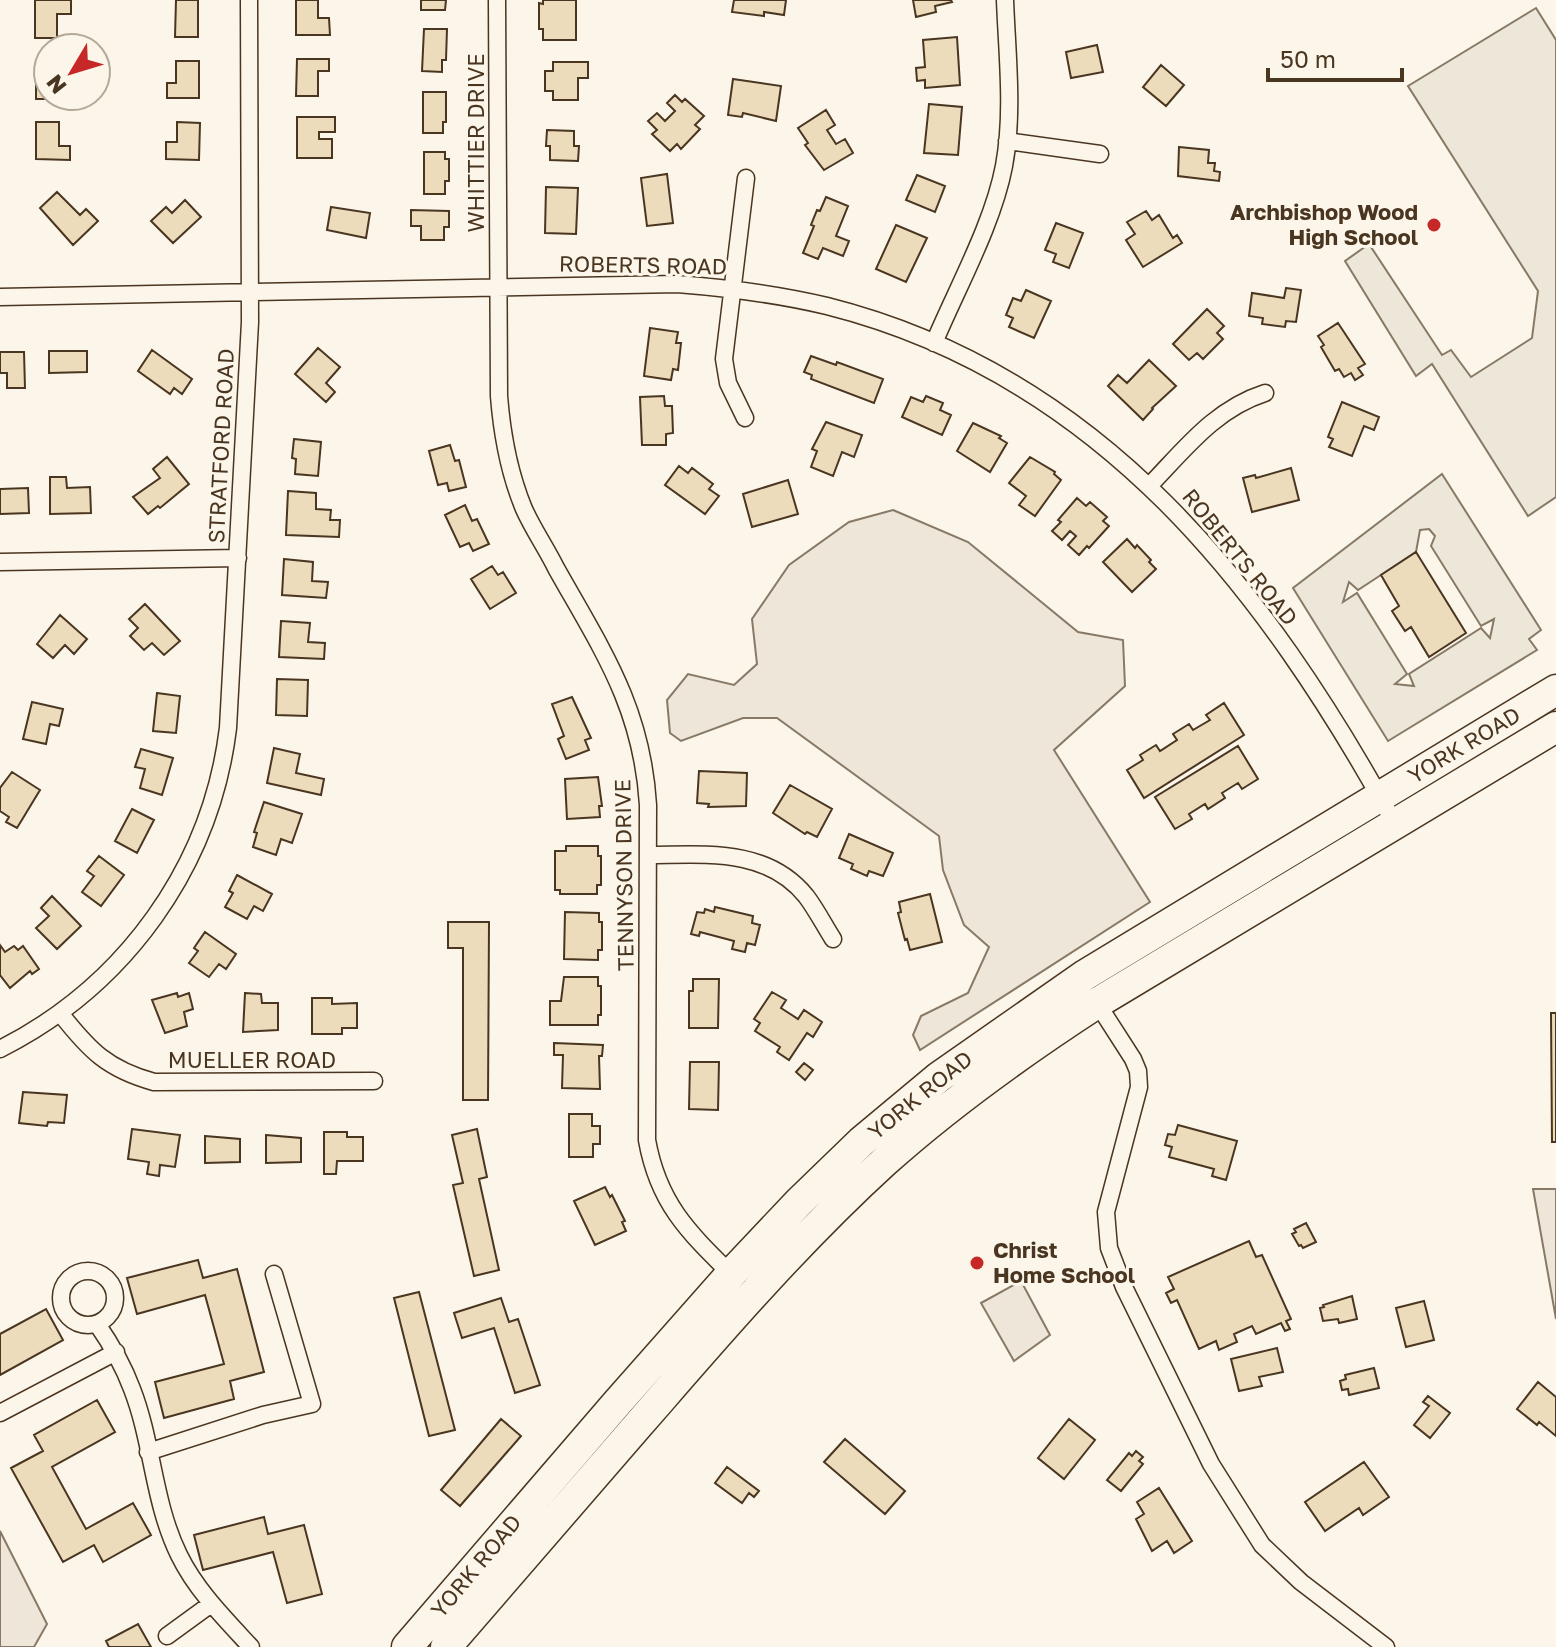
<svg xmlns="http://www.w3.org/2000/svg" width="1556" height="1647" font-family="'Golos Text',sans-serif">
<rect width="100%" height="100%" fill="#fbf6e9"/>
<!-- green -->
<path fill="#ede6d9" stroke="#887966" stroke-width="2" d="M893 510 968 542 1078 632 1123 640 1125 686 1054 750 1150 902 920 1050 913 1035 921 1016 968 993 989 947 964 925 943 870 939 836 777 718H743L681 741 670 733 667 700 688 674 734 685 757 664 752 619 789 565 849 522Z
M1556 1189V1319L1533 1189Z
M1021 1281 1050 1335 1014 1361 981 1303Z
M0 1531 47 1624 34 1647H0Z"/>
<!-- parking -->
<path fill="#ede7d9" stroke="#887966" stroke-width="2" fill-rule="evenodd" d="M1536 8 1556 40V497L1528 516 1432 364 1416 376 1345 261 1369 244 1442 355 1451 350 1471 377 1532 338 1538 291 1408 86Z
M1442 474 1541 630 1529 639 1537 650 1388 741 1293 588ZM1429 529 1435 536 1431 546 1481 626 1494 619 1490 638 1481 628 1409 674 1414 686 1395 684 1407 674 1357 593 1343 602 1349 582 1358 590 1416 552 1420 530Z"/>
<!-- building -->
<path fill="#ecdcbc" stroke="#4a3520" stroke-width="2" d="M35 0H71V14H57V38H35Z
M176 0H198V37H175Z
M296 0H318V18H329L330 35H296Z
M421 0H446L445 10H421Z
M543 0H576V40H543V29H539V3L543 4Z
M734 0H786L784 15 764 12V16L732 12Z
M913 0H951L952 2 935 6 936 12 916 17Z
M424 29H447L446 60H442V72L422 71Z
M957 37 960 85 925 88V80L917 81 916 68 925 67 923 40Z
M1097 45 1103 72 1071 78 1066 52Z
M297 59H329V71H318V96H296Z
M36 61H48V96H69V99H36Z
M176 61H199V98H167V83H176Z
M553 62H588V78H578V100H553V91H545V71H553Z
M1161 65 1184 85 1166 106 1143 87Z
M733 79 781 86 776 121 743 113 742 117 728 115Z
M423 92H446V122H443V133H423Z
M675 95 682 102 685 99 704 116 695 125 700 129 681 149 677 144 670 151 652 134 657 130 648 121 657 113 665 121 675 111 667 103Z
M929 104 962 107 958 155 924 153Z
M826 110 835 125 827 130 836 144 845 139 853 153 824 170 805 145 808 143 798 128Z
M297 117H335V132H319V139H332V158H297Z
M36 122H59V146H70V160L36 159Z
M177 122 200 123 199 160 166 159V142H177Z
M547 130 574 131V146H579L578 161 550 160V146H546Z
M1179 147 1209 150 1208 163H1215L1214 171 1220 172 1219 181 1178 176Z
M424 152H445V159H449V181H445V194H424Z
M667 174 673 223 647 226 641 178Z
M917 175 945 186 935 212 906 200Z
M546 187 578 188 576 234 545 233Z
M57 192 80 215 86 209 98 221 73 245 40 208Z
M826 197 848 206 836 236 849 241 843 256 823 248 818 259 803 253 814 226 811 225 817 210 820 211Z
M185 200 201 217 173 243 151 221 166 207 172 213Z
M331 207 370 213 366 238 327 230Z
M411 210 449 211V227H444V240H421V226H411Z
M1146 211 1152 220 1159 215 1173 238 1177 235 1182 243 1143 267 1126 240 1135 234 1127 222Z
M1056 223 1083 233 1069 268 1053 262 1056 254 1045 250Z
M896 225 927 238 906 282 876 269Z
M1286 288 1301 290 1296 322 1286 321 1285 327 1262 324 1263 318 1249 316 1252 293 1284 298Z
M1026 290 1051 301 1034 338 1009 327 1013 318 1006 315 1013 298 1021 301Z
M1207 309 1224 326 1217 333 1223 339 1203 359 1197 353 1189 360 1173 344Z
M1338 323 1365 364 1358 368 1363 375 1355 380 1351 373 1344 377 1339 369 1335 371 1321 347 1324 345 1318 336Z
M650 328 678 332 676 343H681L678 370 673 369 671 380 644 376Z
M318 348 340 367 326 383 335 392 326 402 295 374Z
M152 350 192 379 182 394 174 388 170 394 138 371Z
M49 351H87V372L49 373Z
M0 352H24L25 388H7V373H0Z
M811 356 836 365 837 362 883 379 874 403 811 379 812 375 804 372Z
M1149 360 1176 386 1152 408 1153 409 1143 420 1108 386 1118 375 1127 383Z
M664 396 665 406H672L673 433 666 434V445H642L640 397Z
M926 396 943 403 940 410 951 415 942 435 902 417 911 397 923 402Z
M1342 402 1379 417 1374 430 1364 426 1352 456 1329 447 1333 439 1328 437Z
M826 422 862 435 854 457 842 452 833 476 811 467 817 451 812 449Z
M973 423 1001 436 999 438 1007 443 990 472 957 451Z
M294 439 321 442 318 476 295 474 296 459 292 458Z
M450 445 455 461 459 460 466 487 449 491 447 483 438 485 429 451Z
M167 457 189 484 160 508 158 506 148 514 133 497 160 478 153 469Z
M1030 457 1055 472 1054 474 1061 480 1035 516 1019 505 1026 496 1009 483Z
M679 466 688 473 692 468 713 484 709 489 719 496 705 514 665 485Z
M1291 468 1299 500 1252 512 1243 478 1255 475 1256 478Z
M50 477H66L67 488 90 487 91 513 50 514Z
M788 480 798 514 752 527 743 494Z
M28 488 29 513 0 514V489Z
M288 491 316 493V509L331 510 330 520H340L339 537 286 535Z
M1077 498 1086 506 1090 502 1107 517 1103 521 1109 526 1089 548 1087 546 1079 555 1068 545 1076 536 1070 531 1062 540 1052 531 1061 522 1058 520Z
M465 505 472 521 477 519 489 544 473 551 469 543 460 547 445 515Z
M1127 539 1135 548 1137 545 1151 560 1149 562 1156 569 1132 592 1103 562Z
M1416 552 1466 633 1429 657 1411 627 1405 631 1392 611 1399 606 1381 575Z
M284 559 313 562 312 581 328 582 326 598 282 595Z
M492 566 498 575 503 572 516 593 490 609 471 579Z
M145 604 180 641 164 655 152 643 144 650 130 636 138 628 129 619Z
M60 615 87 639 74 654 65 645 53 658 37 644Z
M281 621 310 623 308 642 325 643 324 659 279 657Z
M277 679 308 680 307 716 276 715Z
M157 693 180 696 176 733 153 731Z
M572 697 591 738 585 740 589 750 566 759 558 739 564 736 552 704Z
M32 702 63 709 59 726 50 724 46 744 23 739Z
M1224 703 1244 735 1144 798 1127 770 1143 760 1140 755 1156 745 1160 751 1177 740 1173 734 1189 724 1193 730 1210 720 1206 715Z
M1238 746 1258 779 1242 789 1238 783 1222 793 1225 798 1208 809 1205 804 1189 814 1192 819 1175 829 1155 797Z
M274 748 300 754 296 773 324 779 321 795 267 783Z
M141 749 173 758 162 795 140 788 145 769 135 767Z
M699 771 747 773 746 806 708 807 709 804 697 803Z
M12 772 40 790 17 828 6 822 9 817 0 811V788Z
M598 777 602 806H599L600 817 567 819 565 779Z
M790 785 832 809 817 837 807 832 805 834 773 813Z
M264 802 302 814 292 843 281 839 276 855 253 847 257 833 254 832Z
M132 809 154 820 137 853 115 841Z
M849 834 893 853 883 876 869 871 867 876 851 869 853 864 839 858Z
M566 846H598V856H601V885H597V894H560V890H555V851H566Z
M99 856 124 875 101 906 82 892 94 876 87 871Z
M237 875 272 894 263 911 254 906 247 919 225 907 233 893 229 891Z
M930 894 942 942 910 950 907 939 905 940 898 913 901 912 899 902Z
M52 896 81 926 57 949 36 928 49 916 41 908Z
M715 907 753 916 752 923 760 925 755 945 747 943 745 952 732 949 734 941 700 932 699 936 691 934 697 912 704 913 705 909 714 912Z
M565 912 599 913V922H602V950H598V960L564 959Z
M448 922H489L488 1100H463V948H448Z
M205 932 236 954 226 969 219 964 209 977 189 963 198 951 194 948Z
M0 945 5 952 14 946 18 950 23 946 39 969 32 974 30 971 10 988 0 975Z
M564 977H598V986H601V1015H598V1025H550V1001H561Z
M693 979H719L718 1028H689V991H693Z
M772 992 786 1000 781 1008 798 1019 804 1010 822 1022 813 1037 807 1033 789 1060 777 1052 780 1047 755 1031 760 1023 754 1019Z
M177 993 178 997 189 993 193 1009 184 1012 187 1026 165 1033 152 1000Z
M245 993 261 994 262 1003H278V1030L243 1032Z
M312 998H332V1004L357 1003V1028H342V1034H312Z
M1551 1013H1556V1142H1552Z
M554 1043 603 1045 602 1056H599L600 1089 562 1088 563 1055H554Z
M690 1062H719L718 1110 689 1109Z
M804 1063 813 1070 805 1080 796 1072Z
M23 1092 67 1095 64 1123 48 1122 47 1126 19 1123Z
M569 1114H592V1126H600V1144H593V1157H569Z
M1178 1125 1237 1141 1226 1180 1212 1176 1214 1169 1169 1157 1172 1147 1165 1145 1168 1134 1175 1135Z
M132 1129 180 1135 175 1167 160 1165 159 1176 147 1174 149 1162 128 1159Z
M477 1129 487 1177 479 1179 499 1270 474 1276 453 1185 463 1183 452 1135Z
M324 1132H347V1137H363V1161H337L336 1174H324Z
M266 1135 301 1138V1162L266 1163Z
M205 1136 240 1139V1162L205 1163Z
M605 1187 610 1197 612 1195 625 1221 622 1222 626 1231 595 1245 574 1201Z
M1306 1223 1316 1242 1303 1248 1301 1245 1299 1246 1292 1234 1296 1232 1294 1229Z
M1249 1241 1256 1257 1262 1255 1291 1319 1286 1321 1290 1329 1285 1331 1281 1323 1256 1334 1252 1326 1234 1334 1237 1342 1219 1350 1216 1341 1199 1349 1177 1300 1171 1303 1166 1293 1174 1289 1168 1277Z
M198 1260 203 1278 237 1269 264 1372 230 1381 234 1399 164 1418 155 1382 224 1364 205 1295 137 1314 127 1278Z
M419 1292 455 1430 429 1436 394 1298Z
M1352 1296 1357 1319 1339 1323 1338 1319 1323 1321 1320 1308 1324 1307 1323 1305Z
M501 1298 509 1322 518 1319 540 1385 515 1393 494 1328 462 1338 454 1313Z
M1424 1301 1434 1340 1406 1347 1396 1308Z
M46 1309 63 1340 0 1375V1334Z
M1277 1348 1283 1372 1259 1377 1262 1386 1239 1391 1231 1359Z
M1374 1368 1379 1388 1349 1395 1348 1389 1342 1390 1340 1381 1346 1379 1345 1375Z
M1538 1382 1556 1397V1436L1539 1422 1537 1425 1517 1409Z
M1428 1396 1450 1413 1430 1438 1414 1425 1429 1406 1423 1402Z
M97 1400 115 1432 52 1467 86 1529 133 1503 151 1535 103 1562 94 1545 63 1562 11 1468 43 1451 34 1435Z
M501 1419 521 1436 460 1506 441 1490Z
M1069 1419 1095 1440 1064 1479 1038 1458Z
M845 1439 905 1491 885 1514 824 1462Z
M1136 1451 1143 1457 1139 1461 1143 1464 1121 1491 1107 1480 1129 1453 1132 1456Z
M1364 1462 1389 1497 1363 1515 1359 1508 1325 1531 1305 1502Z
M727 1467 759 1491 754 1497 749 1493 742 1503 715 1483Z
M1159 1488 1192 1541 1174 1553 1167 1541 1152 1551 1136 1519 1144 1514 1137 1502Z
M264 1517 268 1534 304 1525 322 1594 287 1603 273 1552 203 1570 194 1535Z
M138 1624 151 1647H109L106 1641Z"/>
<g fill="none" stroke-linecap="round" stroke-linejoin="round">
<defs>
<path id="street" d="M497 0 499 396C502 434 509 473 524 509 533 529 546 548 556 568 602 650 642 707 648 805L647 1140C658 1202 687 1231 731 1274
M1007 141 1100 154
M0 297 677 284C728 288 777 294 827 306 1101 375 1265 588 1395 824
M934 343C957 288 993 224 1004 166 1014 112 1007 54 1005 0
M745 418 728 383 724 359 746 178
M1150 485C1185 449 1215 409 1265 393
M0 562 238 558
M648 855C704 855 766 847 806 896 816 909 824 925 833 939
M1097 1003 1133 1059 1138 1071 1139 1087 1106 1212 1109 1248 1124 1287 1211 1464 1262 1545 1301 1582 1386 1647
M60 1013C89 1050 107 1069 154 1082L374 1081
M0 1049C125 986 211 867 228 728L250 322 249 0
M61 1298a27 27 0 1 1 54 0a27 27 0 1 1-54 0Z
M97 1324C111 1344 123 1365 132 1389 153 1443 153 1502 179 1555 196 1590 225 1619 251 1647
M0 1413 116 1352
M148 1452 263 1415 312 1404 274 1274
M167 1636 211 1604"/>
<path id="highway" d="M407 1647 617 1403 731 1274 799 1202 861 1142 939 1077 1085 975 1556 690
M446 1647C517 1565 588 1482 660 1400 731 1318 803 1236 884 1162 950 1103 1023 1051 1097 1003L1556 727"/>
</defs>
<!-- street casing -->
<use href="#street" stroke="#4a3520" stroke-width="19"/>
<!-- highway casing -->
<use href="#highway" stroke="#4a3520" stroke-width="33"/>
<!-- street -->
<use href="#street" stroke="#fbf6e9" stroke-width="16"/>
<!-- highway -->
<use href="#highway" stroke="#fbf6e9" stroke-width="30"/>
</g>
<!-- markers -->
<g fill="#c62828" stroke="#fbf6e9" stroke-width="3">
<circle cx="1434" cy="225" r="8"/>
<circle cx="977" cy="1263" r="8"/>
</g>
<g text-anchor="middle" stroke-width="6" stroke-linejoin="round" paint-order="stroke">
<!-- street labels -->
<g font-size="22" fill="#4a3520" stroke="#fbf6e9">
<text transform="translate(476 143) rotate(-90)" y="8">WHITTIER DRIVE</text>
<text transform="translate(643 265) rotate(1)" y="8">ROBERTS ROAD</text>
<text transform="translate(221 446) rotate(-87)" y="8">STRATFORD ROAD</text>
<text transform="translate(1240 557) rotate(51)" y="8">ROBERTS ROAD</text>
<text transform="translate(1464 745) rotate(-31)" y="8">YORK ROAD</text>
<text transform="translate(624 875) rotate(-91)" y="8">TENNYSON DRIVE</text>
<text x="252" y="1068">MUELLER ROAD</text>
<text transform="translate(920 1095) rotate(-39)" y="8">YORK ROAD</text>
<text transform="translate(476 1566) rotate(-50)" y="8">YORK ROAD</text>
</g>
<!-- poi labels -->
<g font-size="22" font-weight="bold" fill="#4a3520" stroke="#fbf6e9" text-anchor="end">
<text x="1418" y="220">Archbishop Wood<tspan x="1418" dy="25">High School</tspan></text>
<text x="993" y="1258" text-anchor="start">Christ<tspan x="993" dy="25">Home School</tspan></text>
</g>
</g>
<!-- north arrow -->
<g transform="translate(72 72) rotate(232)"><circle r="38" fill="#fbf6e9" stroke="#b4a999" stroke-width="2"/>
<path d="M0-6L14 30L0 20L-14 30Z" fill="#c62828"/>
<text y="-12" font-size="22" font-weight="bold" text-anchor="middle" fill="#4a3520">N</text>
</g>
<!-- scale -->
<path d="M1268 68v12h134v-12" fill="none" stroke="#4a3520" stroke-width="4"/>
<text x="1280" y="68" font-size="24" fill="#4a3520" stroke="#fbf6e9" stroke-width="6" paint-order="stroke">50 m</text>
</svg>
